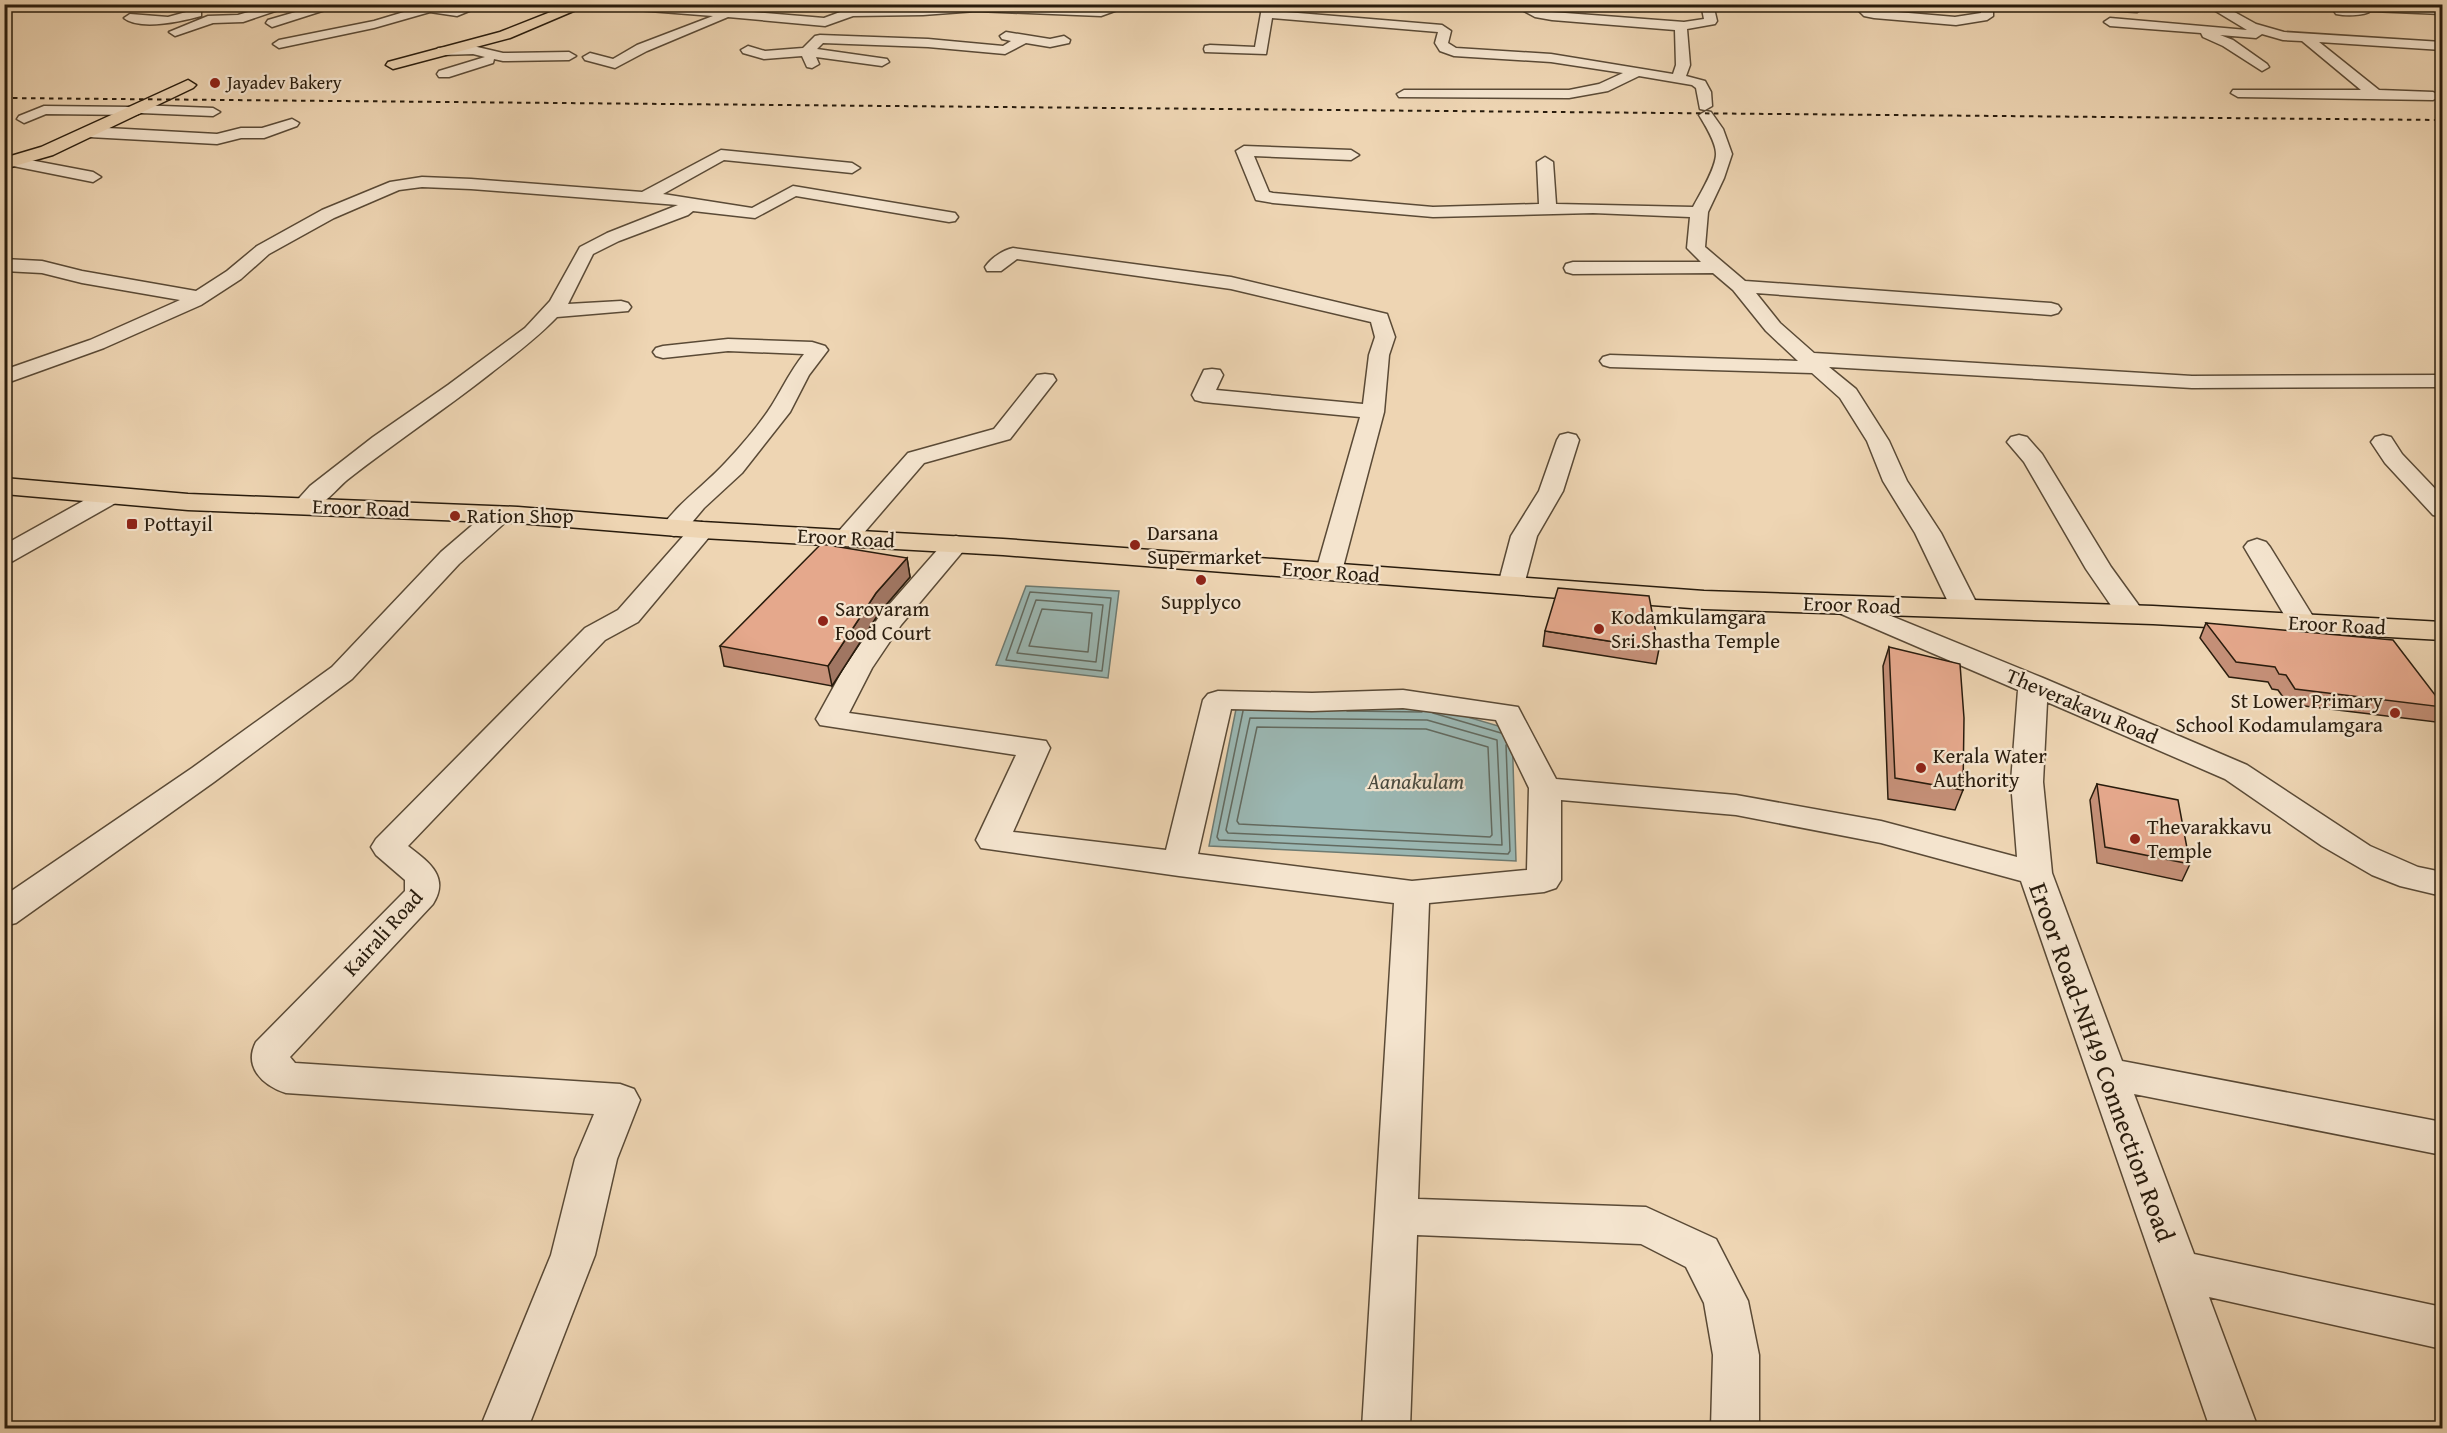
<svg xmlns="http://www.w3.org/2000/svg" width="2447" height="1433" font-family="'Gentium Book Plus',serif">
<rect width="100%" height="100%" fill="#eed5b3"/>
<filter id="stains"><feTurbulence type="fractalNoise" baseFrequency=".00333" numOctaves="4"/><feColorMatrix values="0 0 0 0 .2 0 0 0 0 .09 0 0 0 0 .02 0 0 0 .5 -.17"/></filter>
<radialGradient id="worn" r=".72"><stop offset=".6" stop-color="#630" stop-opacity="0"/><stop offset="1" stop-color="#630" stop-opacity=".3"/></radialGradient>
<!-- water -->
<path fill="#9bb8b4" stroke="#6d7a71" stroke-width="1.5" d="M1026 586 1119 591 1108 678 996 665Z
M1237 704 1430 706 1512 730 1516 861 1209 846Z"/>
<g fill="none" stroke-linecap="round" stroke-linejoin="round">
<!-- shore -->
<path stroke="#626a60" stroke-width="1.5" d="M1030 592 1111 598 1102 671 1006 660Z
M1036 600 1103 605 1096 662 1017 653Z
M1042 609 1092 613 1088 652 1029 646Z
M1243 711 1217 837 1219 840 1508 854 1510 851 1506 745
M1347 711 1422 712
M1433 713 1501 733
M1250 718 1427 720 1497 740 1502 845 1228 833 1226 830Z
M1257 727 1426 729 1488 747 1492 835 1490 837 1239 824 1237 821Z"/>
<defs>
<path id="minor" d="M275 4H296L243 22 213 23 175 36 169 32 208 16 238 15Z
M323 4H344L272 27 266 23 268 20Z
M430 4 456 8 467 4H486L457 16 430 12 374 28 279 48 273 44 279 40 374 21 414 9 405 8 403 4Z
M605 4H660L824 18 851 8H908L910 4H922L925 7C970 4 1014 7 1060 8 1085 9 1109 4 1134 4L1101 16 976 11 923 15 853 16 825 26 728 17 647 51 615 68 585 60 583 57 590 53 613 59 637 45 713 16 611 8Z
M1260 4H1272L1274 11 1442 25 1451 31 1448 43 1456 48 1551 54 1673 74 1676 65 1675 30 1552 20 1535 17 1511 4H1528L1552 12 1684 22 1704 19 1701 4H1713L1717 21 1715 24 1687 29 1690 65 1686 76 1705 81 1711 92 1712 106 1705 110 1700 109 1696 88 1692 85 1639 76 1608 91 1569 98 1399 97 1397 94 1404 90H1569L1599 84 1623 73 1551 62 1454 56 1440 51 1435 43 1438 32 1272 18 1266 54 1205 52 1204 49 1205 46 1210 45 1255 47 1261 13Z
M1823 4H1866L1874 10 1955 17 1981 13V4H1993V16L1987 20 1956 25 1874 18 1864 16 1858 10 1829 8Z
M2056 4H2137L2143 8 2137 12 2062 8Z
M2204 4H2220L2256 24 2284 32 2442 42V50L2319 42 2379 90 2433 92 2440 96 2433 100 2238 97 2231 93 2233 90H2361L2302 41 2283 40 2262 34 2256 38 2220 35 2233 40 2267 64 2269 67 2262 71 2223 46 2203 37 2201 33 2110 26 2104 22 2110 18 2247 30Z
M2329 4H2341L2343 7H2357L2355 4 2442 7V14L2371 11C2363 16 2346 16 2336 14Z
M197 9 201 10V16C183 21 140 31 124 18L130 14 168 17Z
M1006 32 1050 39 1064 36 1070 40 1069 43 1050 47 1026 43 1005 54 928 47 823 43 817 49 887 59 889 62 882 66 816 57 819 64 812 68 807 67 802 56 764 59 743 53 741 50 748 46 765 51 803 48 815 36 820 35 928 39 1003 46 1011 41 1002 39 1000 36Z
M473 46 503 53 569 52 576 56 569 60 503 61 494 59 493 63 449 77H439L437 74 439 71 485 57 473 54 443 55 438 54 436 51 438 48Z
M138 105 213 108 220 112 213 116 141 113 135 115 46 114 24 123 17 119 19 116 44 106 132 107Z
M1706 111 1711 112 1723 129 1732 154 1724 178 1708 212 1705 247 1745 281 2051 303 2058 305 2061 309 2058 313 2051 315 1756 293 1780 323 1814 353 2192 376 2442 375V387L2192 388 1829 367 1856 389 1889 441 1907 481 1941 533 1979 608 1975 614 1965 616 1955 614 1951 608 1915 533 1883 481 1867 441 1840 398 1812 373 1610 367 1603 365 1600 361 1603 357 1610 355 1798 361 1766 331 1733 290 1713 273 1573 274 1566 272 1564 268 1566 264 1573 262H1701L1687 248 1690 217 1593 213 1433 217 1273 203 1256 200 1236 151 1244 146 1351 150 1359 155 1351 160 1254 156 1269 192 1273 193 1433 207 1539 204 1537 162 1545 157 1553 162 1556 204 1693 207C1700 194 1716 168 1716 154 1716 142 1705 125 1699 115Z
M292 119 299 123 297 126 264 138H241L217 144 89 137 81 132 89 127 217 134 241 128H262Z
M721 150 852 163 860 168 852 173 724 160 663 194 752 208 793 186 955 213 958 217 955 221 949 222 796 196 755 218 693 211 688 215 619 241 593 254 568 304 621 301 628 303 631 307 628 311 557 317C537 338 514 355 491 373 444 410 394 443 347 480 332 493 316 516 295 511L292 506 310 486 373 437 448 385 525 328 550 301 580 247 607 233 678 205 471 189 422 187 399 190 334 218 269 254 241 279 201 305 104 348 4 384V370L90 340 180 300 82 283 42 273 4 271V259L42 261 82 271 196 291 227 271 257 246 322 210 390 182 422 177 471 179 642 192Z
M14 157 93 172 101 177 93 182 8 165 6 162Z
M1013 248 1231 277 1387 314 1395 337 1389 355 1384 412 1342 571 1338 577 1329 579 1320 577 1316 571 1360 417 1203 402 1195 400 1192 395 1204 370 1212 369 1220 370 1223 375 1216 390 1363 404 1369 355 1375 337 1371 322 1231 289 1017 259 1001 271H987L985 267C991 258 1003 250 1013 248Z
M728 339 812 342 825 346 828 350 809 375 790 412 742 473 704 508 683 533 674 536 665 533 661 528C679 502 705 485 726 462 742 445 760 424 772 405 783 387 791 370 804 354L728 351 663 358 656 356 653 352 656 348 663 346Z
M1045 374 1053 375 1056 380 1010 439 924 463 856 542 847 545 838 542 834 537 838 532 908 453 994 429 1037 375Z
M1568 433 1576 435 1579 440 1563 491 1537 536 1524 585 1520 591 1511 593 1502 591 1498 585 1511 536 1539 491 1557 440 1560 435Z
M2019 435 2027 437 2042 454 2111 567 2145 614 2141 620 2131 622 2121 620 2086 569 2024 462 2007 442 2011 437Z
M2383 435 2391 437 2402 454 2442 496V517L2433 515 2385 463 2371 442 2375 437Z
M110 489 119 491 122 496 119 501 13 561 4 564V545L101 491Z
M500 507 509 509 512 514 509 519 459 564 352 679 214 782 16 923 4 926V896L192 768 332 667 441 552 491 509Z
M702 522 711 525 715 530 638 622 605 640 408 846C429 862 450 877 433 904L290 1057 295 1063 620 1084 634 1089 640 1100 617 1159 595 1255 528 1428H480L551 1255 575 1159 594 1114 286 1093C263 1086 243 1067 256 1042L405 891V880L376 855 371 847 376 839 585 628 618 610 693 525Z
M956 536 965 539 969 544 901 625 872 668 849 713 1046 741 1050 748 1013 832 1166 850 1203 700 1208 694 1218 691 1312 693 1403 690 1518 707 1556 779 1736 795 1881 821 2017 857 2011 782 2018 690 1832 610 1828 604 1832 598 1842 596 2043 678 2247 765 2370 846 2418 867 2442 872V896L2400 886 2372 875 2322 846 2225 779 2047 702 2043 782 2052 873 2122 1061 2442 1122V1155L2134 1094 2194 1254 2442 1307V1349L2209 1297 2258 1428H2210L2021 881 1881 843 1736 815 1561 800V880L1556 888 1544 892 1429 903 1418 1199 1646 1207 1716 1239 1748 1301 1759 1355V1428H1711L1713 1355 1704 1303 1686 1267 1641 1244 1417 1235 1410 1428H1362L1394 903 1179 876 981 848 976 840 1016 755 820 725 816 719 844 668 881 614 947 539ZM1403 708 1496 720 1529 788 1527 870 1412 881 1198 854 1231 709 1312 711Z
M2257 539 2266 542 2270 547 2317 623 2313 629 2303 631 2293 629 2289 623 2244 547 2248 542Z"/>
<path id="major" d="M571 4H590L510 38 393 69 386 65 388 62 500 32Z
M188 80 196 85 193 88 53 155 4 169V158L41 147Z
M4 478 188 494 518 507 702 522 1003 539 1704 591 2153 606 2442 622V640L2153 624 1704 609 1003 555 702 538 518 523 188 510 4 494Z"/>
<path id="highway" d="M2428 4H2442V14L2437 13Z"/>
</defs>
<!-- minor casing -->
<use href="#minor" stroke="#5a4a36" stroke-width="3"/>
<!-- major casing -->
<use href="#major" stroke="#291c0d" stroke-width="3"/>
<!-- highway casing -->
<use href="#highway" stroke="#291c0d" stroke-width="3"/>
<!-- minor -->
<use href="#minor" fill="#f4e4ce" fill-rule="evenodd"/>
<!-- major -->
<use href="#major" fill="#eed5b3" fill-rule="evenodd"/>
<!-- highway -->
<use href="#highway" fill="#eed5b3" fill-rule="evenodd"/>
<!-- rail -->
<path stroke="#291c0d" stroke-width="2" stroke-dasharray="4.5 4.5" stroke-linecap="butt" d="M4 98 2442 120"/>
</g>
<!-- wall -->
<path fill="#c59078" stroke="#291c0d" stroke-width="1.5" d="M907 558 910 577 879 613 832 686 724 666 720 646Z
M2206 623 2442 704V712L2436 722 2288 704 2278 690 2272 689 2268 682 2229 677 2200 638Z
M1545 631 1659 649 1656 664 1543 646Z
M1889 647 1963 790 1955 810 1888 799 1883 666Z
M2097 784 2190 864 2182 881 2097 863 2090 800Z"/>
<!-- shaded-wall -->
<path fill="#a07662" stroke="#291c0d" stroke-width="1.5" d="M907 558 910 577 879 613 832 686 828 666 876 593Z"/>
<!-- building -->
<path fill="#e5a88c" stroke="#291c0d" stroke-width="1.5" d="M821 544 907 558 876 593 828 666 720 646Z
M1558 588 1649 596 1659 649 1545 631Z
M2206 623 2393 640 2442 704V707L2295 689 2286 675 2279 674 2275 667 2236 662Z
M1889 647 1960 664 1964 718 1963 790 1895 778Z
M2097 784 2178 800 2190 864 2105 847Z"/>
<!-- markers -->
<g fill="#8f2418" stroke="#f4e4ce" stroke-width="2">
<circle cx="215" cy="83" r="6"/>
<circle cx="455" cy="516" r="6"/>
<rect x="126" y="518" width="12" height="12" rx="3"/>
<circle cx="1135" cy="545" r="6"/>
<circle cx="1201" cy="580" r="6"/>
<circle cx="823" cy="621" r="6"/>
<circle cx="1599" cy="629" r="6"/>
<circle cx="2395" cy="713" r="6"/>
<circle cx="1921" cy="768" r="6"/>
<circle cx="2135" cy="839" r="6"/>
</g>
<g text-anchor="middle" stroke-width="4.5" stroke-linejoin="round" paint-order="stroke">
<!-- far-poi labels -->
<g font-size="18" fill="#291c0d" stroke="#f4e4ce" text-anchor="start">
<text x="227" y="89">Jayadev Bakery</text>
</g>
<!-- street labels -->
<g font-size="21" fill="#291c0d" stroke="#f4e4ce">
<text transform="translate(361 508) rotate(2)" y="7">Eroor Road</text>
<text transform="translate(846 538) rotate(3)" y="7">Eroor Road</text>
<text transform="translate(1331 572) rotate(4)" y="7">Eroor Road</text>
<text transform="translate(1852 605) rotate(2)" y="7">Eroor Road</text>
<text transform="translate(2337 625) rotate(3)" y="7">Eroor Road</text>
<text transform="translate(2082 706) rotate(23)" y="7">Theverakavu Road</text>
<text transform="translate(383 933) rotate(-48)" y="7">Kairali Road</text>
</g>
<!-- poi labels -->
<g font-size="21" fill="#291c0d" stroke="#f4e4ce" text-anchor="start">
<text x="467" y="523">Ration Shop</text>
<text x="144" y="531">Pottayil</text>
<text x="1147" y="540">Darsana<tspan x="1147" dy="24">Supermarket</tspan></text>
<text x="1201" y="609" text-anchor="middle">Supplyco</text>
<text x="835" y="616">Sarovaram<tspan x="835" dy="24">Food Court</tspan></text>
<text x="1611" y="624">Kodamkulamgara<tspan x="1611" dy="24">Sri.Shastha Temple</tspan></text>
<text x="2383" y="708" text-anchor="end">St Lower Primary<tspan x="2383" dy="24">School Kodamulamgara</tspan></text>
<text x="1933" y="763">Kerala Water<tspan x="1933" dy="24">Authority</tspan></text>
<text x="2147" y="834">Thevarakkavu<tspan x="2147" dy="24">Temple</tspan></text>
</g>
<!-- water labels -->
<g font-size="22" font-style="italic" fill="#4b4b3f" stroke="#f4e4ce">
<text x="1416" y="789">Aanakulam</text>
</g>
<!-- near-street labels -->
<g font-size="26" fill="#291c0d" stroke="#f4e4ce">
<text transform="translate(2102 1062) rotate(70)" y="9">Eroor Road-NH49 Connection Road</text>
</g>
</g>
<!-- margin -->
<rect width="2447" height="1433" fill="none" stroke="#eed5b3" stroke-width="24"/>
<rect x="6" y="6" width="2435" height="1421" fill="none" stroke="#291c0d" stroke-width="3"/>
<rect x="12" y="12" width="2423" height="1409" fill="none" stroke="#291c0d" stroke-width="1.5"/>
<rect width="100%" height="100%" filter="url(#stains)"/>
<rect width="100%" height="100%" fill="url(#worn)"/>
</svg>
